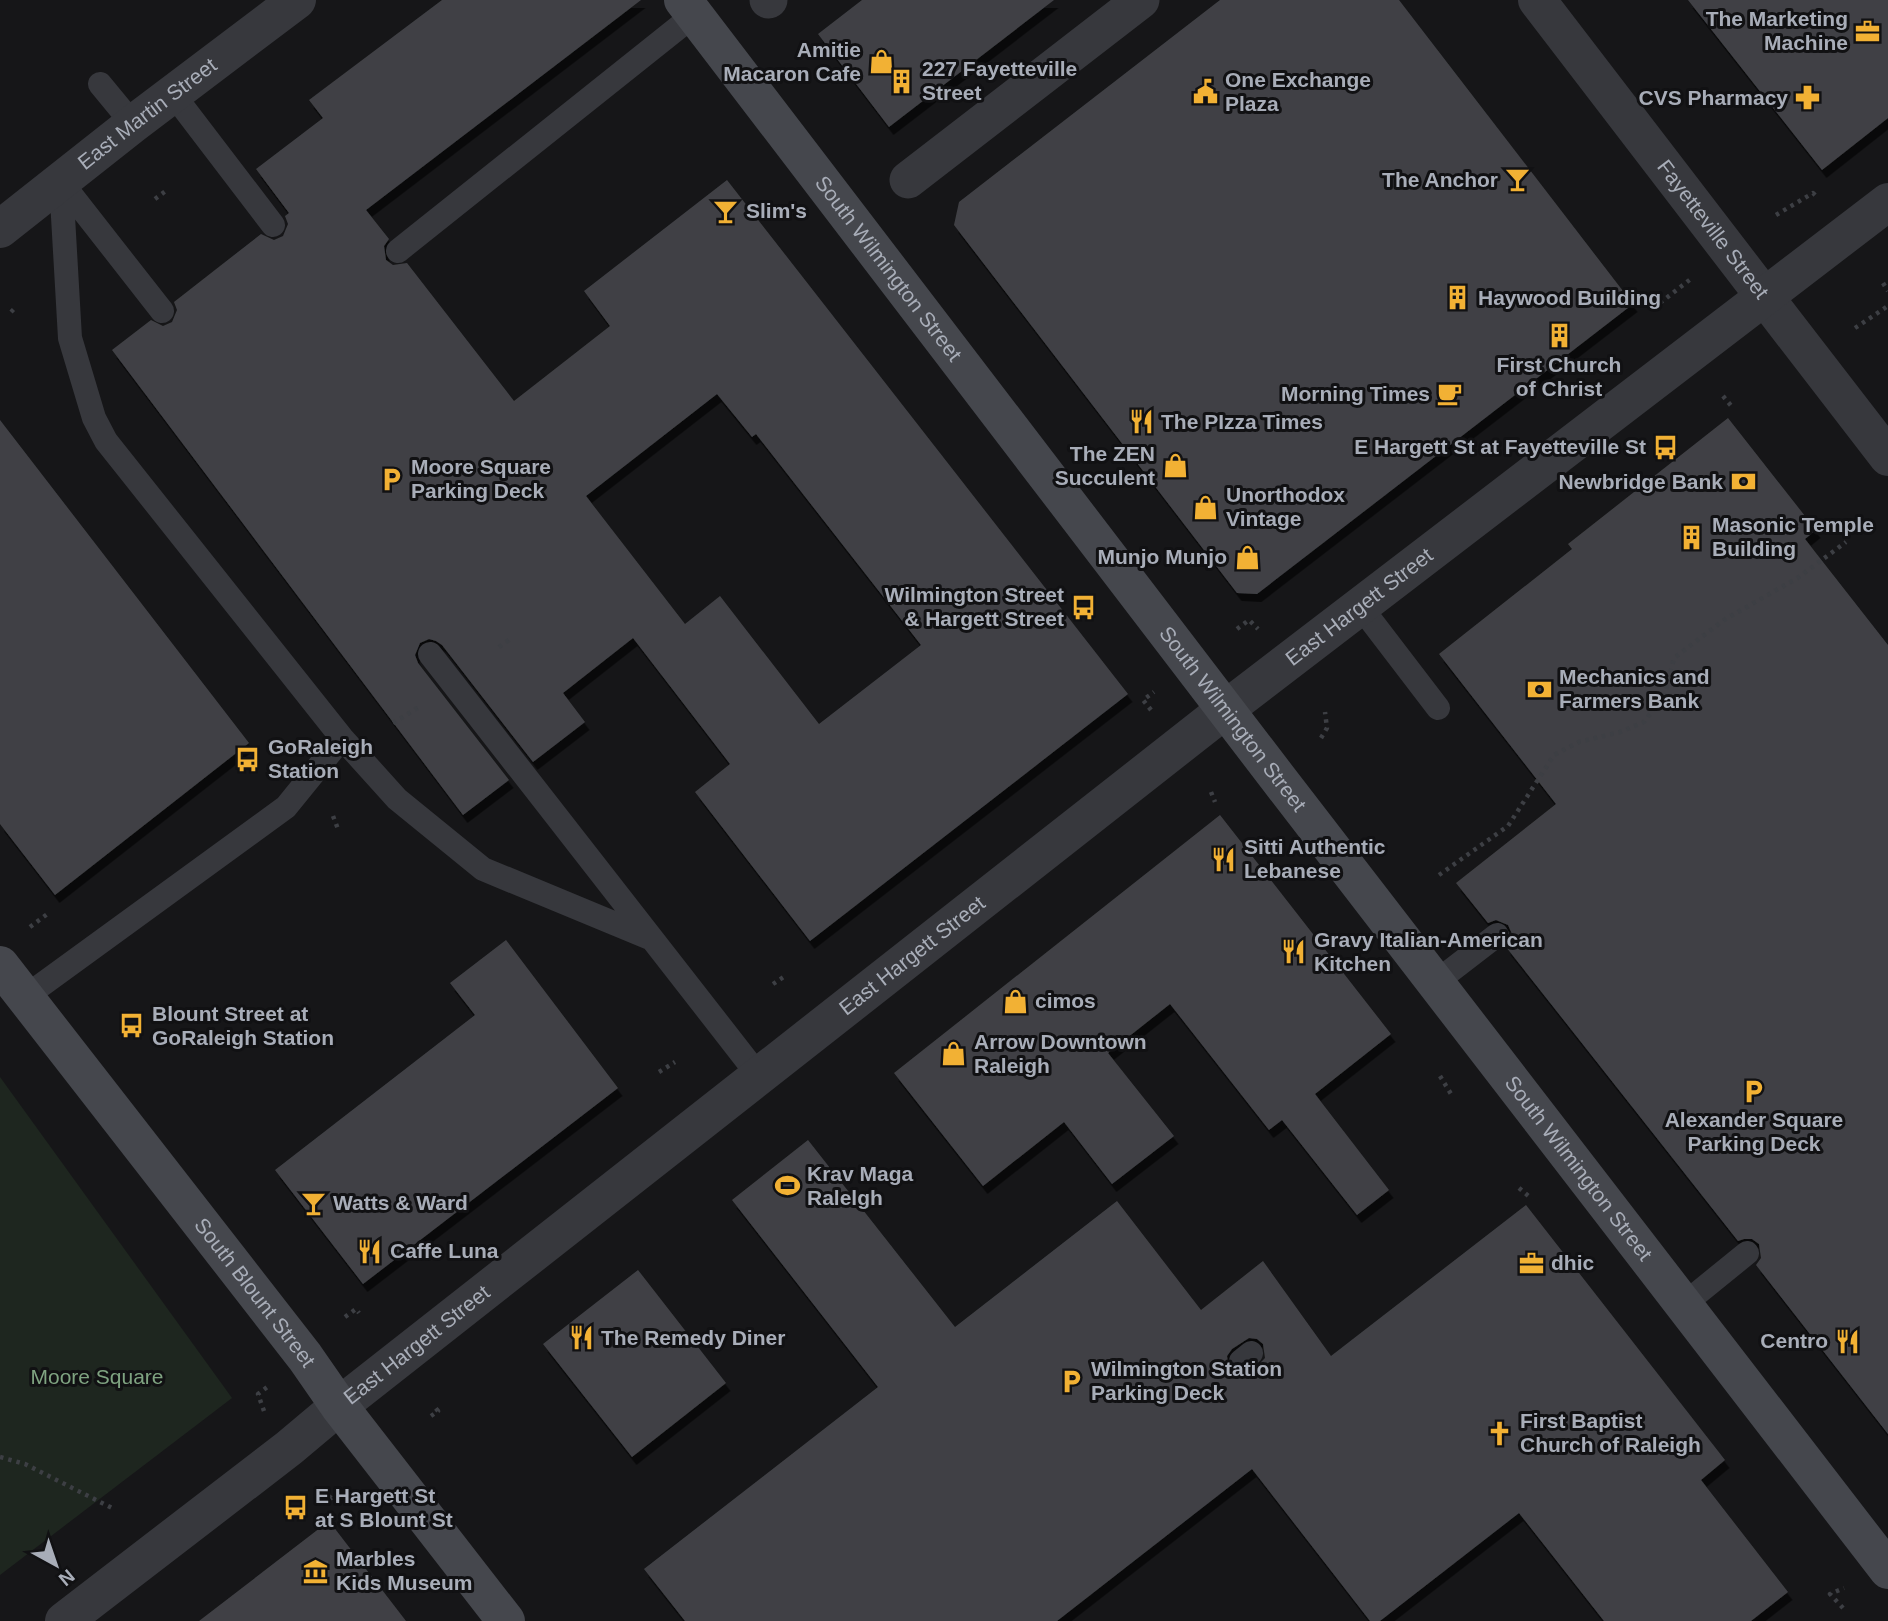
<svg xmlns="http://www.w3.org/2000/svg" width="1888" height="1621" font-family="Helvetica,sans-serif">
<defs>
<filter id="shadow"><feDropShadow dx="4.5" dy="8" stdDeviation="0" flood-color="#0009"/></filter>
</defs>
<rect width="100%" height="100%" fill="#161618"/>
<!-- green -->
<path fill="#1e261f" d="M0 1077 232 1398 0 1575Z"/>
<!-- building -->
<path fill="#404145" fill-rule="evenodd" filter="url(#shadow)" d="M442 0H641L366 210 389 239 384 246 386 260 393 265 407 263 514 401 610 326 584 291 727 180 1128 694 810 941 695 792 730 764 633 638 563 693 585 722 533 762 442 645 436 641 429 639 420 643 415 655 418 663 509 780 463 815 112 350 151 320 163 326 172 322 177 310 174 302 261 234 274 240 283 236 288 224 285 216 289 213 256 169 323 118 309 100ZM717 394 752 437 756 434 921 645 819 724 720 596 685 624 586 496Z
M862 0H1054L889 127 818 34Z
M1220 0H1399L1633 304 1257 594 1237 593 954 225 959 202Z
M1688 0H1888V118L1822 170Z
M1728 418 1816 530 1805 539 1888 645V1434L1756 1265 1761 1258 1759 1244 1752 1239H1744L1738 1241 1506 947 1510 941 1512 934 1508 925 1496 920 1488 923 1456 883 1556 804 1439 654 1572 549 1568 544Z
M0 420 249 743 55 895 0 824Z
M1220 815 1391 1034 1315 1094 1389 1190 1357 1215 1282 1120 1269 1130 1170 1004 1108 1053 1174 1136 1112 1184 1064 1122 983 1186 894 1073Z
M506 940 618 1088 363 1284 275 1170 475 1015 450 983Z
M808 1140 955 1327 1117 1201 1201 1310 1263 1261 1331 1356 1526 1205 1725 1460 1701 1480 1788 1592 1751 1621H1604L1519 1513 1380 1621H1370L1252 1469 1057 1621H685L644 1569 878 1387 732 1200ZM1249 1338 1257 1339 1263 1344 1265 1358 1250 1373 1236 1375 1229 1370 1227 1356 1232 1349Z
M638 1270 726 1383 632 1457 543 1344Z
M329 1521 406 1621H199Z"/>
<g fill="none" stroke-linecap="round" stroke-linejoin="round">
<!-- path -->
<path stroke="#3d3f44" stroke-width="4.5" stroke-dasharray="3.5 5" stroke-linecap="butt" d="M155 199 167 190
M1776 215 1813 193 1817 197
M1883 283 1888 291
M1660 303 1692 278
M11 312 16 307
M1855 328 1888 306
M1723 396 1733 408
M1237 629 1249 620 1258 629
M499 647 509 640
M1151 710 1143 700 1154 692
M393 723 419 707
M1321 738 1327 728 1325 712
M1211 792 1215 802
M333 816 338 829
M1439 875 1508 826 1554 755 1579 742 1620 732 1644 722 1665 694 1674 658 1724 620 1799 577 1846 542
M30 927 50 912
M773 984 785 976
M659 1072 675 1062
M1440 1076 1451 1094
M1519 1188 1532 1199
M345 1317 356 1309 359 1313
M264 1411 258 1394 270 1385
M431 1416 438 1411 433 1405
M0 1457 25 1464 112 1508
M323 1490 331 1498 341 1490
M1843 1608 1830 1594 1844 1588"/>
<!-- service -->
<path stroke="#37383d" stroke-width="24" d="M100 84 133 124
M173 94 273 225
M61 182 70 338 94 418 106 441 342 738 397 799 483 869 652 939
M61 182 162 311
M398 251 694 15
M1360 606 1438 708
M430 654 759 1076
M1436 982 1497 935
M25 997 286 807 342 738
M1683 1305 1747 1253
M1241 1361 1251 1353"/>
<!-- pedestrian -->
<path stroke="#37383d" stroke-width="37" d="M768 0H769
M908 180 1141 0"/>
<!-- minor -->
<path stroke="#37383d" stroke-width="38" id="s1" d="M1537 0 1764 296"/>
<!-- tertiary -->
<g stroke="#37383d" stroke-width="38">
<path id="s2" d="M0 229 133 124 297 0"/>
<path d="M1764 296 1888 457"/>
<path id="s3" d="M64 1621 289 1448 339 1406 1226 709 1888 202"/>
</g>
<!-- secondary -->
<g stroke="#45474d" stroke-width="38">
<path id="s4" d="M683 0 1277 777 1888 1570"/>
<path id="s5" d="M0 965 305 1357 339 1406 506 1621"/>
</g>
</g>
<!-- icons -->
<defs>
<symbol id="office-bare" viewBox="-9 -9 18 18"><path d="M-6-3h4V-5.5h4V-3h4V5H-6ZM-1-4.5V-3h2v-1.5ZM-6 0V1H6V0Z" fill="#f2b134" stroke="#111113" stroke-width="2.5" paint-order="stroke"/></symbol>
<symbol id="shop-bare" viewBox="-9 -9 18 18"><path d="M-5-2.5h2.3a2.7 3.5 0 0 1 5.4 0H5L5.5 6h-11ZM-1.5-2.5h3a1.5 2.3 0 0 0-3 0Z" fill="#f2b134" stroke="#111113" stroke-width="2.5" paint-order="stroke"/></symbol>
<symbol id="building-bare" viewBox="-9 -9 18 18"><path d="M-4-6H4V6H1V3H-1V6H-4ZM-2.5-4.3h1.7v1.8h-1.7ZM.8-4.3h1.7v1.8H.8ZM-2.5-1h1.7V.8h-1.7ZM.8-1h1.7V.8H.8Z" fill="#f2b134" stroke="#111113" stroke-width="2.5" paint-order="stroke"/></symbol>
<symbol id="civic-bare" viewBox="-9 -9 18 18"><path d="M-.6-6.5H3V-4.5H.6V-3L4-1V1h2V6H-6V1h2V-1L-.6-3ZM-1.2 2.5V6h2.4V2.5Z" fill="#f2b134" stroke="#111113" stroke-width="2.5" paint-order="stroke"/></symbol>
<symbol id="pharmacy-bare" viewBox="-9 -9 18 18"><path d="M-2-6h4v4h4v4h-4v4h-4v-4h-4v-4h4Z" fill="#f2b134" stroke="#111113" stroke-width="2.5" paint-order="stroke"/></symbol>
<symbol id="bar-bare" viewBox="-9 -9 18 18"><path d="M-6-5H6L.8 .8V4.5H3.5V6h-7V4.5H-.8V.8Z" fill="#f2b134" stroke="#111113" stroke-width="2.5" paint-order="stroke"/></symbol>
<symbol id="cafe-bare" viewBox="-9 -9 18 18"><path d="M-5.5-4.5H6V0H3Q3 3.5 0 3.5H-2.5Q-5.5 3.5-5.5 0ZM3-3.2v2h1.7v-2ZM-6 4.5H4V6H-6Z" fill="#f2b134" stroke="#111113" stroke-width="2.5" paint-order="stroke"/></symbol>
<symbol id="restaurant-bare" viewBox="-9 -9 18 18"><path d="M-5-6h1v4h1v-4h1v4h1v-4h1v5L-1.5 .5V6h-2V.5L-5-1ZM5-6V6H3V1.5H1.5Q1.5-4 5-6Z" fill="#f2b134" stroke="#111113" stroke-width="2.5" paint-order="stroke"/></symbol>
<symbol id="bus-bare" viewBox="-9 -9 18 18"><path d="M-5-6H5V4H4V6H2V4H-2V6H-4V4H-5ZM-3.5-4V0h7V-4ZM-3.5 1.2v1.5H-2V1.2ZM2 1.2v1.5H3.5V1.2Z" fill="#f2b134" stroke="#111113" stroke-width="2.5" paint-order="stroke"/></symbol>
<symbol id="parking-bare" viewBox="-9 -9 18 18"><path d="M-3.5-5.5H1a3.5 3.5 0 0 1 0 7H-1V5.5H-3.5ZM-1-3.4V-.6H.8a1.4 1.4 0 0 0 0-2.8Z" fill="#f2b134" stroke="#111113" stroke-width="2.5" paint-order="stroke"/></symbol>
<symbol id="bank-bare" viewBox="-9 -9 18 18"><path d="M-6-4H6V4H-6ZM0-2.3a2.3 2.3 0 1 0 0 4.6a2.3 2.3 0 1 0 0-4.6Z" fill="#f2b134" stroke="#111113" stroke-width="2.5" paint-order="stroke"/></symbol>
<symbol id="stadium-bare" viewBox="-9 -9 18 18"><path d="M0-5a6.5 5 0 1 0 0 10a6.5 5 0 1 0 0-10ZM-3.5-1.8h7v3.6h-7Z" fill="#f2b134" stroke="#111113" stroke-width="2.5" paint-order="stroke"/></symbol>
<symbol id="church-bare" viewBox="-9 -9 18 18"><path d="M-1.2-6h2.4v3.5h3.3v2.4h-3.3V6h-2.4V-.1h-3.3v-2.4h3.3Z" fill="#f2b134" stroke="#111113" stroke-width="2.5" paint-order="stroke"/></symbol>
<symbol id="museum-bare" viewBox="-9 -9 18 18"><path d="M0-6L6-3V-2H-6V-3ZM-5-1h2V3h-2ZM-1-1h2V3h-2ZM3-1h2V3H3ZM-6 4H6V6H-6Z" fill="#f2b134" stroke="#111113" stroke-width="2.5" paint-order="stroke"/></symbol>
</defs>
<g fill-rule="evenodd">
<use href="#office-bare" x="1850" y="14" width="35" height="35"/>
<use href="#shop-bare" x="864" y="44" width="35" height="35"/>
<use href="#building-bare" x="884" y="64" width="35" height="35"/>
<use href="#civic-bare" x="1188" y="74" width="35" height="35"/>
<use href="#pharmacy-bare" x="1790" y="80" width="35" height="35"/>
<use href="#bar-bare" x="1500" y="162" width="35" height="35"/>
<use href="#bar-bare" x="708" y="194" width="35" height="35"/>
<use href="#building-bare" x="1440" y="280" width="35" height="35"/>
<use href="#building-bare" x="1542" y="318" width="35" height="35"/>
<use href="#cafe-bare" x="1432" y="376" width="35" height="35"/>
<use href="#restaurant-bare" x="1124" y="404" width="35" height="35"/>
<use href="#bus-bare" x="1648" y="430" width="35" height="35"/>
<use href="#shop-bare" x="1158" y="448" width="35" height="35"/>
<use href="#parking-bare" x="374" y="462" width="35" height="35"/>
<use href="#bank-bare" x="1726" y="464" width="35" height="35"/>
<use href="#shop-bare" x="1188" y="490" width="35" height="35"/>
<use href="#building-bare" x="1674" y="520" width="35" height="35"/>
<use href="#shop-bare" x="1230" y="540" width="35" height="35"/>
<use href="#bus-bare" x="1066" y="590" width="35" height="35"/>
<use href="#bank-bare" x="1522" y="672" width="35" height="35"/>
<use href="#bus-bare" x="230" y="742" width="35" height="35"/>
<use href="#restaurant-bare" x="1206" y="842" width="35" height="35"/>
<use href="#restaurant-bare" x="1276" y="934" width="35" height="35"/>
<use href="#shop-bare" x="998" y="984" width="35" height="35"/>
<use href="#bus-bare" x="114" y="1008" width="35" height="35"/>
<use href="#shop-bare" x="936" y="1036" width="35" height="35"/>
<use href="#parking-bare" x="1736" y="1074" width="35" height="35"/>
<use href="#stadium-bare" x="770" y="1168" width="35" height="35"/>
<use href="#bar-bare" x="296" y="1186" width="35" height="35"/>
<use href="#restaurant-bare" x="352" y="1234" width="35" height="35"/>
<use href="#office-bare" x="1514" y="1246" width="35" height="35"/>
<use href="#restaurant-bare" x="564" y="1320" width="35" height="35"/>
<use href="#restaurant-bare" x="1830" y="1324" width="35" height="35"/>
<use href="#parking-bare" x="1054" y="1364" width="35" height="35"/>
<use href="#church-bare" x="1482" y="1416" width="35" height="35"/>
<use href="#bus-bare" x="278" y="1490" width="35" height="35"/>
<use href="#museum-bare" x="298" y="1554" width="35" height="35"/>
</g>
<g text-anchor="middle" stroke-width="6" stroke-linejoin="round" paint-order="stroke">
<!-- poi labels -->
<g font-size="21" font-weight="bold" fill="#a8adb8" stroke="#111113" text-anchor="start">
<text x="1848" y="26" text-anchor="end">The Marketing<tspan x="1848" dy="24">Machine</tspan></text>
<text x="861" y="57" text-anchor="end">Amitie<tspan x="861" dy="24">Macaron Cafe</tspan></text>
<text x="922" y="76">227 Fayetteville<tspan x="922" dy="24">Street</tspan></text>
<text x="1225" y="87">One Exchange<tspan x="1225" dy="24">Plaza</tspan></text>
<text x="1788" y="105" text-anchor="end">CVS Pharmacy</text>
<text x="1498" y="187" text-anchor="end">The Anchor</text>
<text x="746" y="218">Slim's</text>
<text x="1478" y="305">Haywood Building</text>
<text x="1559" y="372" text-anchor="middle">First Church<tspan x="1559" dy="24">of Christ</tspan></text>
<text x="1430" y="401" text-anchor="end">Morning Times</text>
<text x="1161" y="429">The PIzza Times</text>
<text x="1646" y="454" text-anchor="end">E Hargett St at Fayetteville St</text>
<text x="1155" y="461" text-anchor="end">The ZEN<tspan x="1155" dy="24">Succulent</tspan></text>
<text x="411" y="474">Moore Square<tspan x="411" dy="24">Parking Deck</tspan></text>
<text x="1723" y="489" text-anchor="end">Newbridge Bank</text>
<text x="1226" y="502">Unorthodox<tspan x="1226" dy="24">Vintage</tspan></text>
<text x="1712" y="532">Masonic Temple<tspan x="1712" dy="24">Building</tspan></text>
<text x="1227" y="564" text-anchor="end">Munjo Munjo</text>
<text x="1064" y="602" text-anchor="end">Wilmington Street<tspan x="1064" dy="24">&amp; Hargett Street</tspan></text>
<text x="1559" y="684">Mechanics and<tspan x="1559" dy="24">Farmers Bank</tspan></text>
<text x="268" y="754">GoRaleigh<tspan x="268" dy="24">Station</tspan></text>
<text x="1244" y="854">Sitti Authentic<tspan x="1244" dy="24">Lebanese</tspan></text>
<text x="1314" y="947">Gravy Italian-American<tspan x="1314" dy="24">Kitchen</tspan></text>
<text x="1035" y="1008">cimos</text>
<text x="152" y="1021">Blount Street at<tspan x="152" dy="24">GoRaleigh Station</tspan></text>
<text x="974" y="1049">Arrow Downtown<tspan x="974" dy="24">Raleigh</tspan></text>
<text x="1754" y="1127" text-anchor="middle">Alexander Square<tspan x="1754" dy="24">Parking Deck</tspan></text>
<text x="807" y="1181">Krav Maga<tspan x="807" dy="24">Ralelgh</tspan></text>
<text x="333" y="1210">Watts &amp; Ward</text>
<text x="390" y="1258">Caffe Luna</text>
<text x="1551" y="1270">dhic</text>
<text x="601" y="1345">The Remedy Diner</text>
<text x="1828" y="1348" text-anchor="end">Centro</text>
<text x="1091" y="1376">Wilmington Station<tspan x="1091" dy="24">Parking Deck</tspan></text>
<text x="1520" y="1428">First Baptist<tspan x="1520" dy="24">Church of Raleigh</tspan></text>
<text x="315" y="1503">E Hargett St<tspan x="315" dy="24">at S Blount St</tspan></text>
<text x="336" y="1566">Marbles<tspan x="336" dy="24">Kids Museum</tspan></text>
</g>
<!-- street labels -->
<g font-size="21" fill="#a8adb8" stroke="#111113">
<text dy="7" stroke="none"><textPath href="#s2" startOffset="187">East Martin Street</textPath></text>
<text dy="7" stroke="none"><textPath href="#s1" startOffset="289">Fayetteville Street</textPath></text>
<text dy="7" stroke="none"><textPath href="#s4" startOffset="338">South Wilmington Street</textPath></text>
<text dy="7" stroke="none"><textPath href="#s3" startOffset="1645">East Hargett Street</textPath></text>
<text dy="7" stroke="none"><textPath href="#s4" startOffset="905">South Wilmington Street</textPath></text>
<text dy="7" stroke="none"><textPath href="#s3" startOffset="1078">East Hargett Street</textPath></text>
<text dy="7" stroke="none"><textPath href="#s4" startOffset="1472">South Wilmington Street</textPath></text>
<text dy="7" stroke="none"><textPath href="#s5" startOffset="415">South Blount Street</textPath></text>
<text dy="7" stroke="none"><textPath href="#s3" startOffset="448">East Hargett Street</textPath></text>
</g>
<!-- park labels -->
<g font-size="21" fill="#7fa381" stroke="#111113">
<text x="97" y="1384">Moore Square</text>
</g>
</g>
<!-- north arrow -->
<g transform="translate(56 1565) rotate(140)" stroke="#111113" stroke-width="5" paint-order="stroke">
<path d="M0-5L12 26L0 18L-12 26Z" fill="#a8adb8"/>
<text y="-10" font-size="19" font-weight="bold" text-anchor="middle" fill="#a8adb8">N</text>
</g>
</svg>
